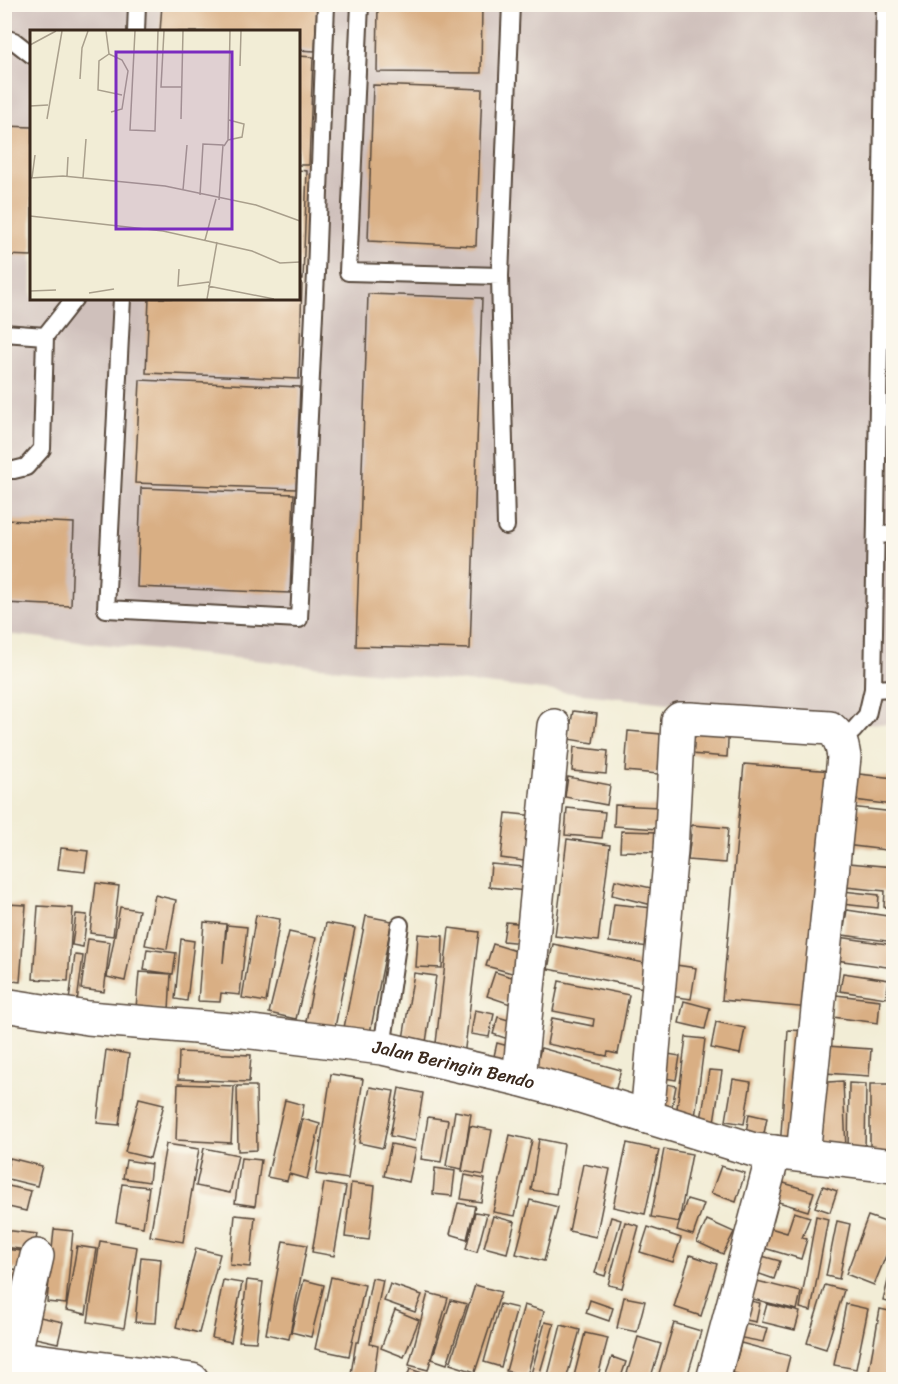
<svg xmlns="http://www.w3.org/2000/svg" width="898" height="1384" font-family="Sriracha,sans-serif">
<rect width="100%" height="100%" fill="#fbf7ec"/>
<filter id="ink" filterUnits="userSpaceOnUse"><feTurbulence type="fractalNoise" baseFrequency=".0167" numOctaves="2"/><feDisplacementMap in="SourceGraphic" scale="12" xChannelSelector="R" yChannelSelector="G"/><feConvolveMatrix kernelMatrix="1 2 1 2 8 2 1 2 1" color-interpolation-filters="sRGB"/></filter>
<filter id="wash" filterUnits="userSpaceOnUse"><feTurbulence type="fractalNoise" baseFrequency=".008" numOctaves="4" result="noise"/><feDisplacementMap in="SourceGraphic" scale="24" xChannelSelector="R" yChannelSelector="G"/><feGaussianBlur stdDeviation="1.35" result="paint"/><feColorMatrix in="noise" values="0 0 0 0 0 0 0 0 0 0 0 0 0 0 0 0 0 1.4 0 .05"/><feComposite in="paint" operator="in"/></filter>
<g filter="url(#wash)">
<rect width="100%" height="100%" fill="#f2edd6"/>
<!-- industrial -->
<path fill="#cfc0bb" fill-rule="evenodd" d="M5 5H893V724L860 723 5 634ZM32 32H298V298H32Z"/>
<g id="blocks">
<!-- building -->
<path fill="#d9af84" d="M162 4H317L315 51 298 50V32H160Z
M378 4H482L481 73 377 72Z
M298 56 313 57 309 165H298Z
M373 85 482 89 476 246 368 241Z
M4 126 32 127V256L4 255Z
M298 170 307 171 303 279H298Z
M298 283H302L299 379 146 373 149 298H298Z
M368 294 482 298 470 649 356 646Z
M140 380 300 387 296 489 135 483Z
M141 488 294 494 290 593 137 587Z
M4 520 74 523 71 606 4 603Z
M573 711 597 714 593 743 568 739Z
M693 722 729 724 727 757 691 754Z
M628 731 661 734 658 774 625 771Z
M574 747 608 751 606 774 572 771Z
M744 764 832 771 810 1008 722 1000Z
M850 773 894 778 892 805 847 799Z
M568 777 610 785 607 805 565 797Z
M615 805 659 807 658 829 614 826Z
M850 807 894 812V851L845 845Z
M567 808 605 812 602 838 565 835Z
M506 813 536 816 531 862 501 858Z
M692 825 728 828 725 863 688 860Z
M621 831 660 832 659 852 620 851Z
M567 839 610 845 598 941 555 936Z
M61 848 88 851 85 872 58 869Z
M848 863 894 867V908L884 907 885 891 846 887Z
M491 864 536 868 535 892 489 887Z
M615 880 656 889 652 905 612 895Z
M96 883 119 886 113 936 90 933Z
M843 891 879 895 878 908 842 904Z
M155 895 176 900 167 949 145 945Z
M5 904 26 905 20 982 5 980Z
M614 904 653 908 649 947 609 942Z
M38 906 73 908 68 981 33 979Z
M120 907 139 910 125 981 107 977Z
M847 910 894 917V942L843 935Z
M76 914 87 915 83 947 72 945Z
M256 915 280 919 266 1002 242 998Z
M366 916 392 921 368 1043 342 1038Z
M204 922 226 924 223 963 227 925 247 927 240 995 221 993 220 1002 198 1001Z
M506 922 526 924 523 943 503 941Z
M326 923 355 928 332 1042 303 1036Z
M449 928 479 932 464 1056 435 1052Z
M289 932 316 938 296 1019 269 1013Z
M418 934 443 936 442 968 416 967Z
M839 937 894 945V968L836 960Z
M88 939 110 942 104 992 81 989Z
M181 939 194 941 187 1001 175 999Z
M493 944 529 955 523 976 486 966Z
M553 944 654 965 649 989 548 969Z
M147 949 176 953 173 974 144 970Z
M75 955 83 956 77 1002 69 1001Z
M669 964 696 968 691 999 664 995Z
M139 972 171 974 169 1010 136 1008Z
M495 972 528 982 519 1007 487 996Z
M414 973 436 976 425 1049 402 1045Z
M843 973 889 980 886 998 840 991Z
M559 981 629 995 618 1054 608 1052 607 1056 547 1044 552 1018 593 1026 594 1019 553 1011Z
M836 995 880 1000 878 1023 833 1017Z
M684 1001 710 1008 705 1029 679 1023Z
M475 1010 494 1014 489 1037 471 1034Z
M498 1017 522 1024 517 1042 493 1034Z
M716 1022 745 1028 740 1054 711 1048Z
M788 1030 809 1031 801 1150 780 1149Z
M686 1037 705 1039 695 1118 676 1116Z
M497 1043 519 1049 514 1070 492 1065Z
M826 1046 871 1049 869 1076 825 1073Z
M541 1048 621 1070 614 1095 534 1073Z
M106 1050 129 1054 119 1125 97 1123Z
M179 1052 251 1055 249 1082 178 1079Z
M662 1053 680 1056 676 1080 658 1077Z
M709 1070 722 1071 714 1122 701 1120Z
M331 1074 363 1079 348 1179 316 1174Z
M733 1079 751 1082 744 1124 726 1121Z
M843 1081 846 1149 818 1151 815 1083Z
M658 1082 676 1086 670 1117 652 1113Z
M849 1083 866 1084 865 1152H848Z
M178 1084 234 1086 231 1143 176 1140Z
M870 1084H894L893 1161H870Z
M237 1086H256L257 1150 238 1151Z
M370 1087 394 1091 383 1148 359 1143Z
M399 1088 423 1093 415 1141 390 1136Z
M139 1098 164 1104 150 1158 125 1152Z
M285 1100 304 1105 289 1171 303 1119 320 1124 307 1179 289 1174 287 1181 267 1177Z
M455 1111 471 1114 462 1169 446 1166Z
M749 1114 767 1118 762 1144 745 1140Z
M428 1117 448 1120 441 1162 421 1159Z
M470 1126 492 1130 484 1175 462 1171Z
M510 1135 532 1140 515 1216 493 1212Z
M539 1139 564 1144 556 1194 531 1190Z
M627 1143 659 1150 645 1214 613 1207Z
M166 1144 199 1149 183 1242 150 1236Z
M391 1144 416 1149 409 1182 384 1176Z
M204 1148 238 1155 230 1193 196 1186Z
M664 1149 692 1154 679 1222 651 1217Z
M10 1158 42 1166 37 1186 4 1178Z
M241 1158 261 1160 255 1206 235 1203Z
M126 1160 151 1164 149 1182 123 1178Z
M583 1164 610 1169 596 1237 569 1231Z
M721 1166 745 1173 736 1202 711 1193Z
M435 1168 455 1171 452 1196 433 1194Z
M465 1175 485 1179 481 1202 461 1199Z
M777 1181 814 1192 808 1211 772 1200Z
M324 1183 346 1187 334 1256 312 1252Z
M351 1183 375 1186 369 1240 345 1237Z
M122 1184 149 1187 143 1227 116 1222Z
M4 1185 31 1191 26 1211 4 1206Z
M823 1186 837 1191 830 1212 815 1207Z
M687 1199 704 1204 693 1235 677 1230Z
M530 1200 558 1207 544 1261 516 1254Z
M458 1203 475 1206 467 1239 450 1234Z
M475 1212 487 1214 477 1252 466 1249Z
M794 1212 810 1217 802 1238 807 1239 801 1259 764 1248 770 1228 787 1233Z
M235 1215 255 1217 250 1267 230 1265Z
M493 1216 515 1222 507 1253 484 1247Z
M816 1216 828 1219 811 1311 800 1308Z
M868 1216 894 1225V1236L874 1285 846 1274Z
M611 1217 621 1220 605 1276 595 1273Z
M707 1220 734 1232 723 1254 697 1242Z
M837 1221 850 1224 839 1279 826 1276Z
M625 1222 639 1226 622 1288 608 1285Z
M648 1227 681 1238 673 1262 640 1252Z
M54 1229 73 1231 66 1304 47 1302Z
M4 1230 37 1234 34 1251 4 1247Z
M100 1241 137 1247 124 1328 88 1322Z
M283 1241 307 1245 289 1339 266 1334Z
M77 1246 97 1249 86 1314 66 1310Z
M196 1248 220 1254 199 1333 176 1327Z
M4 1249 31 1252 30 1271 4 1268Z
M690 1255 717 1264 701 1316 674 1307Z
M762 1256 780 1261 774 1279 757 1273Z
M141 1257 161 1259 156 1323 135 1322Z
M893 1261 894 1262V1303L883 1301Z
M4 1274 28 1278 25 1295 4 1291Z
M331 1277 365 1285 349 1356 315 1349Z
M372 1278 383 1280 370 1344 378 1346 373 1380H350L356 1342H359Z
M749 1279 801 1292 797 1310 745 1297Z
M223 1280 242 1283 231 1342 212 1338Z
M247 1280 263 1282 256 1342 239 1341Z
M304 1280 324 1285 311 1337 291 1332Z
M390 1284 422 1295 415 1312 384 1301Z
M475 1285 501 1292 475 1372 450 1364Z
M825 1285 844 1290 826 1349 807 1343Z
M428 1293 448 1298 428 1370 409 1365Z
M4 1296 26 1299 22 1319 4 1316Z
M624 1297 645 1301 637 1332 617 1328Z
M741 1299 760 1303 756 1322 737 1318Z
M451 1300 467 1304 447 1364 432 1359Z
M590 1300 613 1308 609 1321 586 1313Z
M500 1304 517 1308 501 1367 484 1362Z
M767 1304 800 1312 795 1330 762 1322Z
M846 1304 868 1309 856 1369 834 1365Z
M524 1305 544 1311 527 1376 506 1371Z
M880 1309 894 1312V1368L891 1380 868 1376Z
M395 1310 419 1320 404 1357 381 1348Z
M40 1317 63 1322 58 1343 35 1338Z
M545 1322 554 1324 539 1376 531 1374Z
M740 1322 767 1328 763 1342 737 1337Z
M674 1323 701 1331 686 1380H657Z
M561 1325 580 1330 566 1380H550L547 1379Z
M585 1333 608 1338 597 1380H573Z
M638 1337 661 1344 650 1380H625Z
M741 1343 790 1356 784 1380H736L737 1374 733 1373Z
M612 1357 626 1362 620 1380H604Z
M410 1369 434 1377 433 1380H406Z"/>
</g>
</g>
<g filter="url(#ink)">
<use href="#blocks" fill-opacity="0" stroke="#56473a" stroke-width="1.5"/>
<g fill="none" stroke-linecap="round" stroke-linejoin="round">
<defs>
<path id="lane" d="M360 4 348 272 500 276
M136 32 137 4
M4 38 14 41 32 55
M122 298 106 609 299 619 316 273 326 4
M4 333 45 336
M4 470H14L26 467 42 449 45 336 75 298
M506 526 500 276 511 4
M876 535 894 534
M873 689 894 688
M839 737 853 731 867 715 873 689 885 4
M382 1048 400 925"/>
<g id="street">
<path id="s1" d="M4 1005 88 1018 243 1031 382 1048 519 1079 571 1093 754 1150 894 1166"/>
<path d="M519 1079 554 726"/>
<path d="M647 1117 671 850 678 721 680 719H690L830 728C840 736 842 744 844 757L803 1155"/>
<path d="M4 1356 192 1380"/>
<path d="M14 1357 37 1256"/>
<path d="M713 1380 774 1152"/>
</g>
</defs>
<!-- lane casing -->
<use href="#lane" stroke="#56473a" stroke-width="20"/>
<!-- street casing -->
<use href="#street" stroke="#56473a" stroke-width="36"/>
<!-- lane -->
<use href="#lane" stroke="#fff" stroke-width="16"/>
<!-- street -->
<use href="#street" stroke="#fff" stroke-width="33"/>
</g>
</g>
<g text-anchor="middle" stroke-width="6" stroke-linejoin="round" paint-order="stroke">
<!-- street labels -->
<g font-size="18" fill="#3b2a1e" stroke="#fbf7ec">
<text dy="6" stroke="none"><textPath href="#s1" startOffset="454">Jalan Beringin Bendo</textPath></text>
</g>
</g>
<!-- overview -->
<g transform="translate(30 30)">
<rect width="270" height="270" fill="#f2edd6"/>
<path fill="none" stroke="#a99f8c" stroke-width="1.5" d="M76 1 79 24 69 31 68 60 92 65M105 1 100 100 125 101 128 1M134 1 131 57H151M0 15 26 1M79 24 92 30 98 41 92 79 81 82M210 36 211 1M50 49 52 18 58 1M0 76 18 75M17 89 32 1M151 89 153 1M198 110 212 107 214 94 199 90M194 116 198 110 200 1M37 146 38 127M0 148 33 146 135 156 226 175 270 191M2 148 5 125M53 148 56 109M153 160 157 115M170 165 173 114 193 115 189 170M0 186 133 201 222 221 250 233 270 232M175 210 186 169M149 239 148 256 179 252M178 256 244 269M0 261 26 260M59 263 84 259M177 269 187 212"/>
<path fill="#7b2cbf" fill-opacity="0.15" stroke="#7b2cbf" stroke-width="3" d="M86 22H202V199H86Z"/>
<rect width="270" height="270" fill="none" stroke="#3b2a1e" stroke-width="3"/>
</g>
<!-- margin -->
<rect width="898" height="1384" fill="none" stroke="#fbf7ec" stroke-width="24"/>
</svg>
